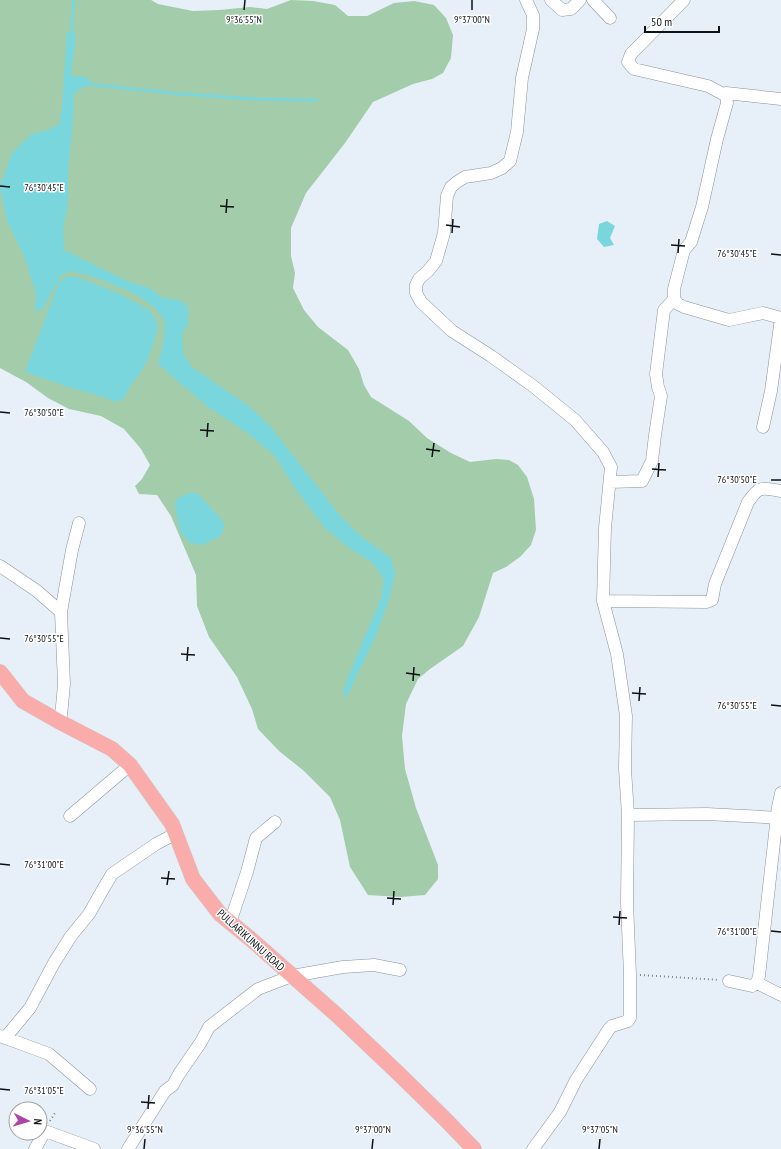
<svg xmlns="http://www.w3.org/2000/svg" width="781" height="1149" font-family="'PT Sans Narrow',sans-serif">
<rect width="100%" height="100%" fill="#e7f0f9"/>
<!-- green -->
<path fill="#a3ccaa" d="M0 0H151L158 4 193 11 219 10 250 7 267 9 291 0 313 1 335 5 348 16H367L394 3 414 1 434 5 446 18 453 35 451 58 443 73 432 79 413 84 373 102 345 143 306 193 291 228V256L295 273 293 288 304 310 318 327 348 350 359 369 364 385 371 397 409 421 427 438 451 453 470 462 496 459 509 460 518 465 527 477 534 499 536 530 531 545 520 557 506 567 493 573 479 617 463 646 430 669 418 679 406 704 402 736 405 769 416 808 438 865V879L425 895 401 897 368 895 350 867 340 820 330 797 304 771 279 751 258 729 252 709 237 677 209 637 197 606 196 575 171 516 157 495 139 494 135 486 142 479 150 465 141 449 124 429 101 416 69 409 48 398 26 382 0 368Z"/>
<!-- water -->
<path fill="#7ad6dd" d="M75 32V43L71 76H83L91 81C86 86 80 89 74 94L73 122 68 168V202L63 230 64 250 125 280 149 288 163 298 181 300 188 308V323L182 335 183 354 193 368 246 404 270 426 341 517 363 538 391 558 395 574 389 600 375 638 346 698 343 693 349 674 381 598 384 580 373 563 348 547 324 527 297 491 275 456 249 434 208 407 158 364 164 339 165 321 155 308 134 293 91 276 70 271 61 275 42 310H35L36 293 24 256 7 221 0 186 12 153 32 134 49 130 61 123 67 33Z
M607 221 615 226 610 238 614 245 604 247 597 239 599 224Z
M67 276 77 277 118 293 133 301 149 310 156 320 158 327 149 357 142 370 131 385 122 401H113L104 397 71 388 25 372 59 282Z
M196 492 223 521 224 526 221 536 202 545 190 543 180 531 175 506 176 499 187 494Z"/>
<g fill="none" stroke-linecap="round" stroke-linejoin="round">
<!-- stream -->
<path stroke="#7ad6dd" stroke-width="3" d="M71 36 74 0
M85 84 182 94 257 99 316 100
M61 127 62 113"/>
<defs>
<path id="minor" d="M526 0 533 15V29L522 78 517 132 510 161 502 168 491 173 465 177 457 182 451 187 447 196 444 233 436 261 428 271 419 279 416 285V293L421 302 452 331 491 356 533 386 575 420 603 452 611 467 605 528 603 601 617 654 626 716 625 769 628 815 627 903 630 975V1018L628 1021 612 1026 609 1029 576 1080 560 1112 533 1149
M551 0 562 10 571 9 580 0
M593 0 610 18
M684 0 631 54 628 62 634 69 708 86 723 94 726 93 727 103 717 139 702 207 691 242 684 250 674 289V299L678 304 684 307 729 320 763 313 781 318
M726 93 781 99
M763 427 771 391 781 318
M610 482 642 481 652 461 655 435 661 396 658 387 656 374 664 310 674 299
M0 566 37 591 61 612 64 684 62 706 60 722
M603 601 707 602 712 600 715 584 748 502C760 485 761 488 781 491
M61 612 72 550 79 523
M628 815 707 814 781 818
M70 816 130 765
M230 923 247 872 256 838 275 822
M729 981 752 986 757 983 759 976 778 807 781 793
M757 983 781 995
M0 1036 22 1044 49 1054 90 1089
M5 1038 30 1008 54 963 71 936 89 914 102 891 112 874 156 844 175 834
M35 1149 45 1131 94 1149
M128 1149 165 1091 173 1085 179 1074 201 1042 209 1027 258 989 292 976 343 967 374 965 400 970"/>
<path id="major" d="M0 672 23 701 60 722 112 749 130 765 172 824 193 879 220 914 253 941 339 1017 398 1073 445 1119 474 1149"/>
</defs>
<!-- minor casing -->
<use href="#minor" stroke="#8a929a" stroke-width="13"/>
<!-- major casing -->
<use href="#major" stroke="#cfcfd0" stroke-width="16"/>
<!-- path -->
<path stroke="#7e848a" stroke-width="2" stroke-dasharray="1 3" stroke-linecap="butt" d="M640 975 719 980
M50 1121 55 1113"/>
<!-- minor -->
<use href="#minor" stroke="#fff" stroke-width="12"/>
<!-- major -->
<use href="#major" stroke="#f9aca9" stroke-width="15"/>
</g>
<!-- ticks -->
<path fill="none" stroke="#0e1114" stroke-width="1.5" d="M244 10 245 0M472 10V0M0 186 10 187M220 206 234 207M226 213 227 199M446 225 460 227M452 233 453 219M671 245 685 246M678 253 679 239M771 254 781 255M0 412 10 413M200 430 214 431M207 437 208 423M426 449 440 451M432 457 434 443M652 469 666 470M658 477 659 463M771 480H781M0 638 10 639M181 654 195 655M187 661 188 647M406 673 420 675M413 681 414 667M632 693 646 694M639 701 640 687M771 705 781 706M0 864 10 865M161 878 175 879M167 885 169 871M387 898 401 899M393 905 394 891M613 917 627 918M619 925 620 911M771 931 781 932M0 1089 10 1090M141 1102 155 1103M148 1109 149 1095M144 1149 145 1139M372 1149 373 1139M599 1149 600 1139"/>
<g text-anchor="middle" stroke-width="3" stroke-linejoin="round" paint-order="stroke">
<!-- street labels -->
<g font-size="11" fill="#0e1114" stroke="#fff">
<text transform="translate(251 940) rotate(42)" y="4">PULLARIKUNNU ROAD</text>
</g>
</g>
<g font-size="10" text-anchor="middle" fill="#0e1114" stroke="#fff" stroke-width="3" stroke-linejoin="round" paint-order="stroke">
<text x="244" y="23">9°36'55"N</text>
<text x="472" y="23">9°37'00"N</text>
<text x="44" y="191">76°30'45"E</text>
<text x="737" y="257">76°30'45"E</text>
<text x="44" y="416">76°30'50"E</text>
<text x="737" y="483">76°30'50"E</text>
<text x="44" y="642">76°30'55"E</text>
<text x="737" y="709">76°30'55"E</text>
<text x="44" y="868">76°31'00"E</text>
<text x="737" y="935">76°31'00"E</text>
<text x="44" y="1094">76°31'05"E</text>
<text x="145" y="1133">9°36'55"N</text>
<text x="373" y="1133">9°37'00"N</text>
<text x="600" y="1133">9°37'05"N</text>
</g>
<!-- north arrow -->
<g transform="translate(28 1121) rotate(95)"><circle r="19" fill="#ffffff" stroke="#9fa0a1"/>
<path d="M0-3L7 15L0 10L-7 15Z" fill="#ab45a9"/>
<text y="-6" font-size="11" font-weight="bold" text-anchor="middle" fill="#0e1114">N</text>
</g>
<!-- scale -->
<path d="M645 26v6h74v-6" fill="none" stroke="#0e1114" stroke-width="2"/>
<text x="651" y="26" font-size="12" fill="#0e1114" stroke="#ffffff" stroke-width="3" paint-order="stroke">50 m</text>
</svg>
